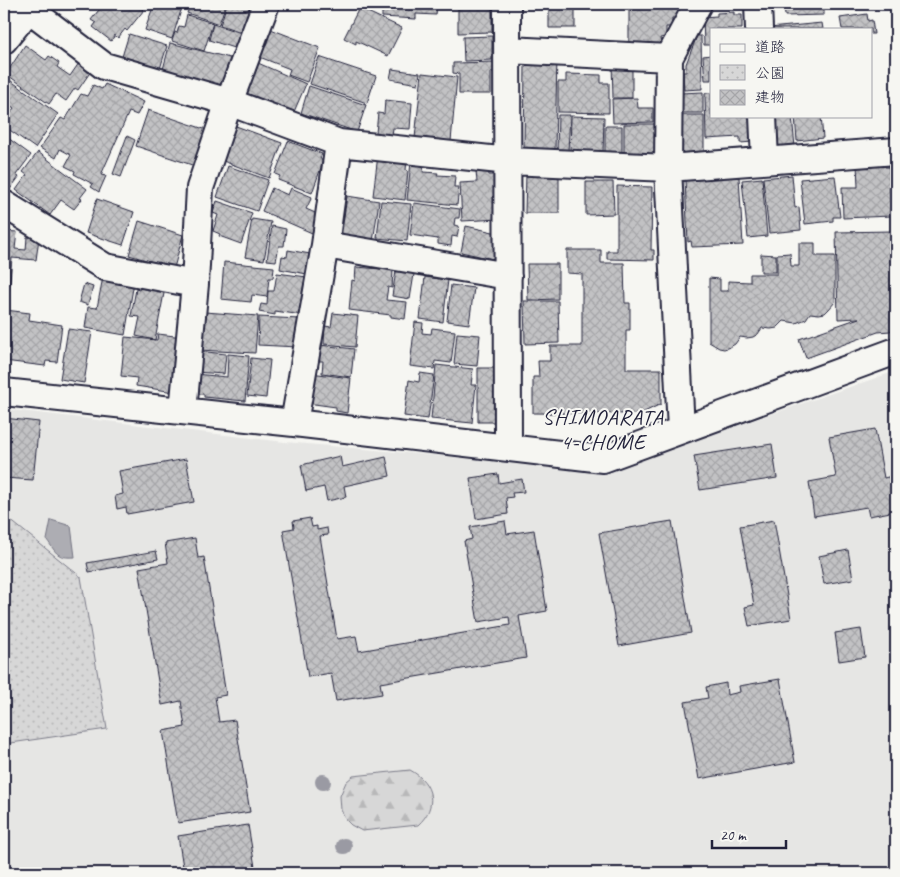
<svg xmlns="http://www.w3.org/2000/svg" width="900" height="877" font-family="Caveat,'Klee One',sans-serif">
<defs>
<pattern id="forest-firs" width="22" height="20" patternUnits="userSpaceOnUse" patternTransform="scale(1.25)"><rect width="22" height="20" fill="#d7d7d7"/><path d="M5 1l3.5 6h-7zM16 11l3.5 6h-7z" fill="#b8b8b9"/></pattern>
<pattern id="park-dots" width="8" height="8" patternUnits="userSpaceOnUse" patternTransform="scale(1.25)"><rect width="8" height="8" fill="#d7d7d7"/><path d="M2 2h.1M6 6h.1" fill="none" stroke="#b8b8b9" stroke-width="1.8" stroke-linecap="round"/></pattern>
<pattern id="building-cross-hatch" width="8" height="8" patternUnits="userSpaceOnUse" patternTransform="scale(1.25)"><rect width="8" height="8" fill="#c2c2c4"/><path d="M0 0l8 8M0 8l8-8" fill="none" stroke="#a6a6a9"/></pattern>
</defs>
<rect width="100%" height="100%" fill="#f6f6f2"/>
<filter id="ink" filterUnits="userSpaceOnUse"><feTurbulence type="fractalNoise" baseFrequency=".02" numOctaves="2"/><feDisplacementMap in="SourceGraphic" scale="10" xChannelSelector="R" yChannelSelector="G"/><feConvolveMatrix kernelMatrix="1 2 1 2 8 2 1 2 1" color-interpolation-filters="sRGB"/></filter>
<g filter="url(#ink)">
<!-- built -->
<path fill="#e6e6e4" d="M896 371V864L843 873H4V409L285 442 568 467 606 468 693 441Z"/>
<!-- forest -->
<path fill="url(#forest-firs)" stroke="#7c7c89" d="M410 770C434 783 438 807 418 825L362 831 351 825 346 820 341 810 340 796 346 782 353 776Z"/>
<!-- park -->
<path fill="url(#park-dots)" stroke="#7c7c89" d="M4 515 81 577 107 729 4 744Z"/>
<!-- water -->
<path fill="#adadb3" stroke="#757583" d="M51 520 71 526 75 557C57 558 57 554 47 540Z"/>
<!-- building -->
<path fill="url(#building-cross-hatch)" stroke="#22223b" d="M99 4H143L140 7 144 10 127 31 125 29 118 38 115 35 111 41 93 27 96 23 91 20 102 6 99 5Z
M154 4H183L172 39 145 30Z
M191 4H226L219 24 187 13Z
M227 4H246L245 5 251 7 248 34 220 25Z
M355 4H377L374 11Z
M382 4H437L436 15 416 14V19L382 17Z
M458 4H492V32L458 33Z
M549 4H575V28H549Z
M629 4H679V18H672V27H666V37L660 38 661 44H629Z
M784 4H824V15L785 16Z
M359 8 402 28 388 56 356 41V44L344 38Z
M734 12V15H742V29H711V45H704L703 17 717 16V13Z
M867 14 868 21 872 20 874 34H871V29H842L840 18Z
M187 15 213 23 204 51 172 41 175 32 177 33 179 26 184 27Z
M822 23 823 29H769V28Z
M213 24 248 35 243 51 209 40Z
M268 28 320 48 307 82 288 75 290 69 257 56Z
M129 34 167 46 159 72 121 60Z
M492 36V60L464 61 463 37Z
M697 36H701L702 89 684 90 683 72H686V64Z
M170 43 238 60 224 89 162 73Z
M25 45 46 60 49 56 59 63 57 67 70 76 79 63 91 71 78 90 75 88 66 101 56 94 49 104 6 74Z
M711 55V80H705L703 56Z
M540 56 557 57 555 150H524L525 65H540Z
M319 57 376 76 367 103 310 84Z
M497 62V72H491V94H459V74L453 73V63Z
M612 62H632V98H613Z
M258 63 306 84 293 114 245 93Z
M392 69 420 73 418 84 390 79Z
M422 73 457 77 451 141 415 138Z
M566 74 601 75V83H609V113L558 112V82H566Z
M4 76 58 114 35 148 4 126V122L14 108 4 101Z
M105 84 144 102 137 115 129 112 101 175 106 176 99 192 91 187 93 184 74 174 75 171 65 166 71 155 60 149 56 158 40 148 61 118 65 120 81 94 87 96 93 85 102 89Z
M309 86 366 105 357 132 301 113Z
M703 92V113H681L680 93Z
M705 93H711V116H751L753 142 740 143V137L706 139Z
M637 98 638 108H653V122L613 123 612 99Z
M385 100 412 103 410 129 393 128 392 135 376 133 378 113 384 114Z
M148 110 207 130 195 166 136 146Z
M558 115H570L568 151H557Z
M675 115H704V154H680Z
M571 116 604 117 603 153 570 151Z
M771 116H792L795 147 780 149 774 141Z
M795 116H821L823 138 797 141Z
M624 124H660V151L654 156H624Z
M236 126 282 143 269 178 223 161Z
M605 126H622V154H605Z
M4 135 31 155 16 175 19 177 5 196 4 195Z
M127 136 135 140 121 177 113 174Z
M288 141 322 154 320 158 323 162 312 193 278 180 280 176 275 174Z
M38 152 87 189 80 198 82 199 74 209 61 200 50 215 16 190 27 175 23 172Z
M378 155 407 159 406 170 408 171 405 200 373 196Z
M411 162 424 163 423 172 438 173 437 175 455 176 454 187H459L457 205 407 200Z
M885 163V167H889L891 216 843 218 842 187H858L857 164Z
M228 166 268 180 257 211 217 197Z
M488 170 489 175H497L500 219 462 221 460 183 477 182 476 171Z
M526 173H559V213H525Z
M792 175 795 208 799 207 801 230 769 233 763 178Z
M835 176 840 217H833V221L805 224 800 179Z
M739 177 743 245 692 247 691 241 688 242 685 180Z
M762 178 767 236 748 238 742 180Z
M586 182H613L614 214 586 215Z
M617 186 652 187 651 250H654V260L607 259V251H617Z
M272 188 288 195 291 188 312 197 306 209 320 215 312 233 262 211Z
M347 196 379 201 373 242 341 238Z
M97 199 134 212 123 245 86 233Z
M217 201 252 213 241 244 219 236 220 234 213 231 218 215 213 213Z
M381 201 411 204 407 241 377 238Z
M414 203 460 209 459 218H455L454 225 459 226 457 237 452 236 451 246 438 244V239L410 235Z
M252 219 271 222 264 260 245 257Z
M139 221 183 235 174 268 129 255Z
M272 226 286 229 284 246H279L276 261 267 260Z
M466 226 502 234 497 260 461 252Z
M4 231 17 232 15 249 26 250 27 237 39 238 36 260 12 258 9 291 4 290Z
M892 231 896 327 890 331 878 332 806 358 799 339 859 318 838 319 836 232Z
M799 243H815V256H835V302L829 309 825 313 819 314 810 313 806 319 796 323 784 321 777 328 771 329 762 328 758 334 753 337 747 338 740 337 735 344 730 347 724 349 719 348 709 342V278L720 279V291H728V281L750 282V274H777V254L790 253 791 266H799Z
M288 250 310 254 307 274 280 269 282 256 287 257Z
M567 250H601V263H624L625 303H630V330H626V369H661V404L640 414 533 413V377H539L538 361H550V346H582V274L567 273Z
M761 254 776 255V272H761Z
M224 262 274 267 273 278H269L267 297 252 295 251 302 221 299Z
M527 264H558V299L528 300Z
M397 265 415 268 410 299 392 296Z
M356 267 393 270 392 288 388 287 386 300 407 302 405 319 391 317V315L349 310 352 280 355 281Z
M277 273 307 277 302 315 275 311V315L259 312 261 304 267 305 268 291H274Z
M103 277 134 282 125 335 85 328 88 307 97 308Z
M425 277 448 280 443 322 420 319Z
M84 284 93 287 88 305 79 302Z
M146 284 165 288 155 340 136 336 140 317 131 316 136 289 139 290 140 288 145 289Z
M451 285 474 288 469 324 447 321Z
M524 301H558L559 343 525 344Z
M5 310 30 313 29 320 62 325 57 362 46 361 45 366 4 361V324Z
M205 312 258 316 255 353 199 350Z
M333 313 358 316 355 347 324 344 325 326 331 327Z
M259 317 299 319 298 347 258 345Z
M415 322 423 323 422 333 431 334 432 328 455 331 451 363 435 361 434 369 410 366Z
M68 329 92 332 84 383 60 379Z
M457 333 480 335 477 366 454 364Z
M158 334 183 337 174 392 136 386 137 378 121 376 125 337 157 340Z
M320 345 354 349 351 377 322 373 323 361H318Z
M197 351 226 354 224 374 195 372Z
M228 354 249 356 245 401 204 397V394H197L194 374 227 377Z
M251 358 270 360 266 398 247 396Z
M436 365 473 369 471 385H476L472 423 431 419Z
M478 368H503L502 422H478Z
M310 373 351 378 347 413 336 411V407L307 403Z
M420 373 434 375 428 419 404 416 409 380 419 382Z
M4 418 39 422 33 480 4 478Z
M875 429 884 478 896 475V511L869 516 867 507 814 516 809 482 836 477 829 437Z
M772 444 777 478 700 490 694 456Z
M340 456 342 467 386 457 390 476 344 486 346 497 327 501 324 487 306 491 301 465Z
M186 459 194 502 127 514 126 507 117 509 115 496 123 494 119 471Z
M498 474 499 483 522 479 524 492 512 493 513 497 506 498 508 514 476 519 470 478Z
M310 518 312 527 317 526V530L327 528 328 535 320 536 337 639 356 636 359 651 510 625 509 617 478 622 464 541 472 539 470 527 505 521 507 534 534 530 547 611 519 616 526 658 380 683 382 694 336 701 331 673 308 677 283 530 294 528 293 521Z
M774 520 791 619 749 626 745 607 754 605 740 526Z
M672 521 691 633 619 646 599 533Z
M195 538 198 558 204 557 226 695 215 697 219 722 235 720 250 812 178 823 163 731 185 727 181 701 162 705 139 568 168 563 165 543Z
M848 550 853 579 824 584 819 556Z
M156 551 158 559 89 572 87 563Z
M861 629 865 657 839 661 835 633Z
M780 679 795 762 699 779 685 702 708 698 706 687 726 683 727 695 740 692 739 686Z
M248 825 256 873H184L178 836Z"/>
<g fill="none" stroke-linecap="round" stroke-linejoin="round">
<defs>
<path id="minor" d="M19 4 29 9 104 66 229 102 339 143 509 161 668 168 896 151
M507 4 508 447
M758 4 759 29
M4 40 33 4
M508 50 669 58
M763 116 765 160
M4 204 105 267 195 284
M325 245 508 276
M4 392 294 423 603 459 896 351
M183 411 195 284 200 188 229 102 266 4
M294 423 325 245 339 143
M681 430 668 168 669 58 698 4"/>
</defs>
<!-- minor casing -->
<use href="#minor" stroke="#22223b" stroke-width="30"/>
<!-- minor -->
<use href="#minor" stroke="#f6f6f2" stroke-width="26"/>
</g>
<!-- trees -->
<g fill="#9a9aa3">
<circle cx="323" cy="782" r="8"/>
<circle cx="344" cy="846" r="8"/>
</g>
</g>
<g text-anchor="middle" stroke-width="4" stroke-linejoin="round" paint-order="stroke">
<!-- neighbourhood labels -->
<g font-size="22" letter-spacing="1" fill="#22223b" stroke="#f6f6f2">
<text x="603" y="424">SHIMOARATA<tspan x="603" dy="25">4-CHOME</tspan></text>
</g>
</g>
<!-- margin -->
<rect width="900" height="877" fill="none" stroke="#f6f6f2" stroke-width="20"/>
<rect x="10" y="10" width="880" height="857" fill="none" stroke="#22223b" stroke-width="2" filter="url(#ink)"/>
<!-- legend -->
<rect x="710" y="28" width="162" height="90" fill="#f6f6f2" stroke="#a1a1a9"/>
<rect x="720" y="44" width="25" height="8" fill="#f6f6f2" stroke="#a1a1a9"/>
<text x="755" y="52" font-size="15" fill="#22223b">道路</text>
<rect x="720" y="65" width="25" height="15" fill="url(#park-dots)" stroke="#a1a1a9"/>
<text x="755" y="78" font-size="15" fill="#22223b">公園</text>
<rect x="720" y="90" width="25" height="15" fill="url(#building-cross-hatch)" stroke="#a1a1a9"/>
<text x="755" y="102" font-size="15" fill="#22223b">建物</text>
<!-- scale -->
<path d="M712 840v8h74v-8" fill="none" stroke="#22223b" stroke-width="2.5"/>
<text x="720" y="840" font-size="15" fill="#22223b" stroke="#f6f6f2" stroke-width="4" paint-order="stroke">20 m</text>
</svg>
